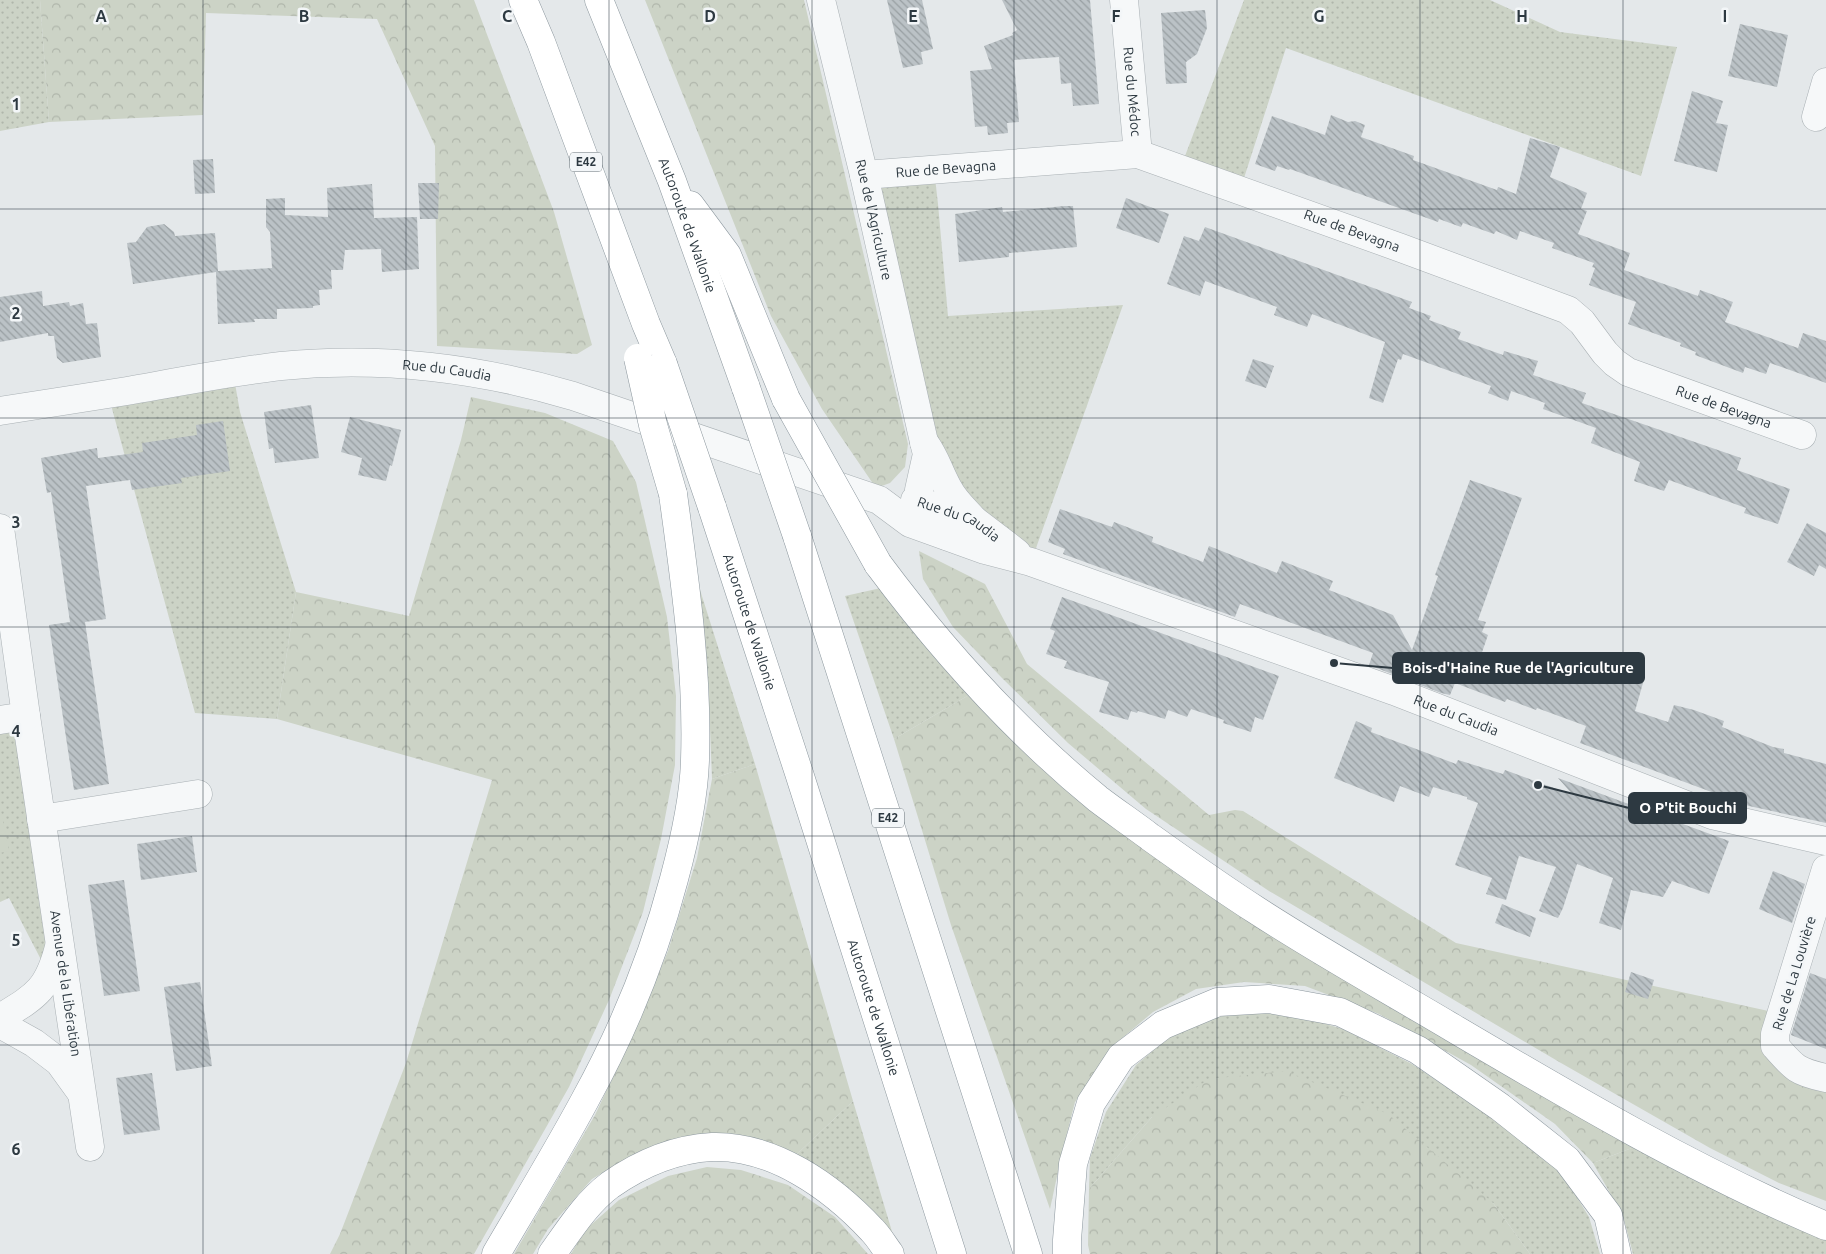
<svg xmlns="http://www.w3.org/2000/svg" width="1826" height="1254" font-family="Ubuntu,sans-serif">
<defs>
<pattern id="grass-dots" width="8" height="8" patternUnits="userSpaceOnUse" patternTransform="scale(1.25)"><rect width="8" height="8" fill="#ccd3c6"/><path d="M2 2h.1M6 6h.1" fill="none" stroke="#b0b6ab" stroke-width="1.8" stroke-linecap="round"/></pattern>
<pattern id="forest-crowns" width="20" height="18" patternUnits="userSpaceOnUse" patternTransform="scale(1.25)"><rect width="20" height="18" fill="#ccd3c6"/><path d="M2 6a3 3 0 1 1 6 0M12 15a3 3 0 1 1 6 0" fill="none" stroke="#b0b6ab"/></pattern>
<pattern id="building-back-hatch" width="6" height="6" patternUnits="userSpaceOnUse" patternTransform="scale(1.25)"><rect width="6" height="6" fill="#bbc2c6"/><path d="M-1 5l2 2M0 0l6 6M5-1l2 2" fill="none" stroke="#989fa2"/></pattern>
</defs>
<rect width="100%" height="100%" fill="#e4e8ea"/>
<!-- grass -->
<path fill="url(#grass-dots)" d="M0 0H40L49 122 0 131Z
M1244 0H1490L1560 32 1677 47 1641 176 1286 48 1244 178 1185 156Z
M934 169 938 204 948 316 1123 305 1031 562 954 498 864 175Z
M233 372 240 412 296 592 277 719 195 713 108 394Z
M695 574 755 764 712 779 708 678Z
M881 588 969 695 894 739 845 596Z
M26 716 49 975 9 898 0 902V720Z
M1251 1012 1295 1015 1343 1029 1412 1064 1527 1140 1564 1176 1589 1217 1600 1254H1530L1493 1203 1152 1117 1089 1189 1090 1158 1106 1112 1136 1065 1169 1037 1210 1018Z
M853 1101 893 1235 870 1208 840 1182 796 1155Z
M1637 1146 1826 1238V1254H1633L1623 1216 1593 1163Z"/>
<!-- forest -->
<path fill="url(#forest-crowns)" d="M40 0H474L554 212 592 345 577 354 437 346 435 146 377 19 206 13 203 115 49 122Z
M645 0H804L908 444 905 467 890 483 876 488 822 409 771 316Z
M471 397 545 413 613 441 636 482 667 617 676 696 675 765 661 839 643 912 609 1000 569 1087 474 1254H330L340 1234 406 1063 492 780 277 719 296 592 409 616 461 440Z
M919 551 985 584 1027 664 1209 815 1235 810 1243 811 1456 943 1782 1014 1775 1034 1826 1078V1201L1779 1183 1710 1148 1561 1063 1269 891 1146 809 1068 743 1002 678 953 627 923 579Z
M969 695 1038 763 1140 847 1230 906 1637 1146 1593 1163 1555 1124 1471 1065 1379 1014 1305 986 1244 982 1196 989 1153 1012 1114 1045 1075 1102 1062 1153 1050 1209 951 925 894 739Z
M755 764 853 1101 796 1155 682 1138 640 1151 592 1179 548 1229 533 1254H514L595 1115 634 1032 668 951 697 858 712 779Z
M1286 1071 1388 1114 1493 1203 1530 1254H1090L1088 1245 1089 1189 1152 1117 1209 1079Z
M707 1167 741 1170 788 1185 835 1217 868 1254H571L584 1231 619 1200 668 1176Z"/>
<!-- park -->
<path fill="#ccd3c6" d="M0 807 9 851 0 853Z"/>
<!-- building -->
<path fill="url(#building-back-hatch)" d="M887 0H922L933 49 921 52 923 64 903 68Z
M1002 0H1090L1099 104 1073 106 1071 83 1061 84 1059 57 1014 60 1019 122 1007 123 1008 133 988 135 987 126 975 127 970 71 992 69 984 46 1013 35 1012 33 1017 30Z
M1205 10 1207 28 1197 54 1186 62 1187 83 1166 84 1161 13Z
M1740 24 1788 35 1777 87 1728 76Z
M1692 91 1723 101 1716 123 1728 125 1717 172 1674 161Z
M1331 115 1348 122 1355 121 1365 125 1361 137 1414 156 1413 160 1497 190 1498 187 1516 194 1530 138 1560 147 1550 177 1587 193 1581 209 1587 211 1578 234 1630 253 1624 270 1698 296 1700 290 1733 302 1725 322 1798 348 1803 333 1826 341V383L1770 363 1766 374 1745 367 1743 373 1695 355 1696 352 1680 346 1681 343 1628 324 1636 302 1589 285 1595 268 1592 267 1594 263 1552 248 1554 243 1520 231 1517 240 1496 231 1494 234 1463 223 1461 227 1439 219 1438 222 1290 169 1289 170 1277 166 1275 171 1255 164 1272 116 1325 135Z
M213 159 215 193 195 194 193 160Z
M418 183H439L438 219H420Z
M372 184 374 218 417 217 419 269 382 272 381 249 345 250 343 270H331L332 289 319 290 320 305 313 306V308L277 309V319H254L255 322 218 324 216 272 133 284 127 243 136 242 147 227 164 224 174 232 175 236 215 233 218 271 272 268 270 232 266 227V199L285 198V215L328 217 327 188Z
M1126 198 1169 214 1159 243 1116 228Z
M1064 206H1073L1077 247 1009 253V257L959 262 955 214 1002 207 1003 212Z
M1205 227 1412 302 1409 308 1431 316 1429 320 1461 332 1458 339 1503 355 1504 351 1538 361 1533 375 1586 393 1582 403 1741 458 1737 470 1790 489 1778 524 1744 513 1746 508 1669 480 1664 491 1634 481 1640 462 1591 443 1596 428 1543 409 1545 403 1511 391 1508 401 1488 393 1491 386 1403 354 1401 360 1398 359 1383 403 1369 398 1385 342 1312 314 1307 327 1274 315 1277 307 1205 281 1200 296 1167 284 1184 236 1199 241Z
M42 291 43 306 69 302 70 306 83 303 86 324 97 323 101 357 63 363 57 358 54 336H48V333L0 342V297Z
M1253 359 1274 366 1266 388 1245 381Z
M311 405 319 458 275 463 273 448 269 449 264 412Z
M350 417 401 430 392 466 390 465 386 481 358 475 362 458 341 452Z
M223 421 230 471 181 478 182 483 132 490 130 480 86 486 106 619 85 622 109 784 74 790 49 625 70 622 51 492 47 493 41 458 97 448 98 458 143 452 142 443 197 435 196 425Z
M1470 480 1522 498 1478 620 1486 622 1482 632 1488 635 1480 658 1528 675 1531 670 1549 678 1554 665 1587 679 1591 667 1643 683 1635 711 1668 722 1674 705 1694 710 1724 721 1722 727 1773 747 1784 749V753L1826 764V823L1749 806 1580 743 1586 726 1537 708 1536 710 1507 699 1505 702 1455 683 1450 695 1441 693 1369 665 1373 653 1240 604 1235 617 1063 554 1065 549 1048 542 1060 509 1112 527 1114 522 1153 537 1152 542 1203 562 1209 546 1277 573 1282 561 1333 581 1329 590 1393 615 1412 650 1438 576 1435 575Z
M1807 523 1826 533V569L1819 565 1814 576 1787 562Z
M1062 597 1279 676 1263 720 1255 717 1251 732 1223 723 1224 720 1191 709 1187 717 1168 710 1165 719 1138 711 1137 713 1131 711 1128 720 1099 712 1109 682 1064 668 1067 661 1046 654 1055 631 1050 629Z
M1356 721 1372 728 1371 732 1456 764 1458 760 1503 774 1505 770 1573 795 1558 778 1729 841 1709 894 1672 881 1663 897 1631 890 1621 930 1599 923 1613 878 1577 864 1563 908 1558 918 1539 911 1556 867 1519 856 1506 900 1486 894 1492 878 1455 865 1478 803 1467 799V797L1433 787 1429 797 1400 786 1394 802 1334 778Z
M192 836 197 872 141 880 137 844Z
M1773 871 1805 884 1792 923 1759 909Z
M124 880 140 991 104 996 88 885Z
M1502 904 1536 918 1530 937 1495 923Z
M1631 972 1654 980 1648 999 1625 992Z
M1810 973 1826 979V1049L1791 1035Z
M200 982 212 1066 176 1071 164 987Z
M152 1073 160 1130 124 1135 116 1078Z"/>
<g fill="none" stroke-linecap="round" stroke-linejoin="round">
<defs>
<g id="minor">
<path id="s1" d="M821 0 864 175 924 442 927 454 919 490 921 502 934 524 947 536"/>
<path id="s2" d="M1124 0 1138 154"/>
<path d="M1816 117 1826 82"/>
<path id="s3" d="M864 175 1138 154 1401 248 1568 310 1582 322 1605 353 1615 363 1628 372 1802 435"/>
<path id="s4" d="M0 411C42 404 85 398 127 391 178 382 229 372 281 366 379 356 479 368 573 396L879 500 910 523 985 550 1031 562 1394 691 1712 815 1826 841"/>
<path d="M924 442C936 458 939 472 948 488 954 500 964 509 973 519"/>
<path id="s5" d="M915 500 974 520 1017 553"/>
<path id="s6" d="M0 528 26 716 90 1147"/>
<path d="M0 720 26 716"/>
<path d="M41 819 198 794"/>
<path d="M1826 869 1775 1034V1046C1794 1068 1797 1072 1826 1078"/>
<path d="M0 1018C36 996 48 990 59 947"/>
<path d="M0 1024 34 1043 59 1062 80 1091"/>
</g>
<g id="highway">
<path d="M523 0 541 42 646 324 663 364"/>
<path id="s7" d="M599 0 672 181 746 388"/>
<path d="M690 205 727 255 786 399"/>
<path id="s8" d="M712 507 799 773 952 1254"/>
<path d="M797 536 1028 1254"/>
<path d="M878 564C942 650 1015 731 1098 799 1115 812 1133 824 1150 837 1185 862 1220 887 1256 910 1319 951 1384 987 1448 1025 1570 1097 1695 1171 1826 1226"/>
<path d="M496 1254C526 1203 557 1152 585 1100 623 1031 654 955 674 879 684 842 694 798 695 760 698 670 685 582 673 494"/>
<path d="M552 1254C570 1229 586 1203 610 1185 640 1164 675 1149 712 1147 773 1145 832 1187 872 1230 879 1237 884 1246 890 1254"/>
<path d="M1067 1254V1240L1073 1164 1091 1103 1121 1057 1163 1025 1218 1002 1269 999 1340 1012 1418 1050 1500 1107 1567 1160 1608 1215 1617 1254"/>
</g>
</defs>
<!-- minor casing -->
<use href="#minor" stroke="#a9b0b4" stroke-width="29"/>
<!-- highway casing -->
<use href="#highway" stroke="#8d989f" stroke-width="29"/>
<!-- minor -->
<use href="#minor" stroke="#f6f8f9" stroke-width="28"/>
<!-- highway -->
<use href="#highway" stroke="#fff" stroke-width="28"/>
<defs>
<path id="highway-bridge" d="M638 358 653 425 673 494
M663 364 712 507
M746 388 797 536
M786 399 878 564"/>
</defs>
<!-- highway-bridge casing -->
<use href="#highway-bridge" stroke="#8d989f" stroke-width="29" stroke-linecap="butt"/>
<!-- highway-bridge -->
<use href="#highway-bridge" stroke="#fff" stroke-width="28"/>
</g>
<!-- grid -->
<path fill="none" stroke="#2d3941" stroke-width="1" stroke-opacity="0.55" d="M203 0V1254M406 0V1254M609 0V1254M812 0V1254M1014 0V1254M1217 0V1254M1420 0V1254M1623 0V1254M0 209H1826M0 418H1826M0 627H1826M0 836H1826M0 1045H1826"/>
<g text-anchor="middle" stroke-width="5" stroke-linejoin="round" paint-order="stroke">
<!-- shield labels -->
<g fill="#f3f6f8" stroke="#687278" stroke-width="1">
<rect x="570" y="152.5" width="32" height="19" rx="4"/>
<rect x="872" y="808.5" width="32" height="19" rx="4"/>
</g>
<g font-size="12" font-weight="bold" fill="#2d3941">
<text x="586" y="166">E42</text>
<text x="888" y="822">E42</text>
</g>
<!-- street labels -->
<g font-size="14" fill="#2d3941" stroke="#f3f6f8">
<text dy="5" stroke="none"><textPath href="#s2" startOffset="92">Rue du Médoc</textPath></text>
<text dy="5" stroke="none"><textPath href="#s3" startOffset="82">Rue de Bevagna</textPath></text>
<text dy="5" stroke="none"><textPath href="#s1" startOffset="226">Rue de l'Agriculture</textPath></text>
<text dy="5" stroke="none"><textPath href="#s7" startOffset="242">Autoroute de Wallonie</textPath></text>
<text dy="5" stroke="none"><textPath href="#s3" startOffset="502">Rue de Bevagna</textPath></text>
<text dy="5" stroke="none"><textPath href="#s4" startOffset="451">Rue du Caudia</textPath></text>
<text dy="5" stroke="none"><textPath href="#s3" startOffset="921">Rue de Bevagna</textPath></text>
<text dy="5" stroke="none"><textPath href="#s5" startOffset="48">Rue du Caudia</textPath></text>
<text dy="5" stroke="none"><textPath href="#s8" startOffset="121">Autoroute de Wallonie</textPath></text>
<text dy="5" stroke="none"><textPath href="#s4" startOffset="1521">Rue du Caudia</textPath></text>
<text transform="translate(1794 973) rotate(-73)" y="5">Rue de La Louvière</text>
<text dy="5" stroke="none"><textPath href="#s6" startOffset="460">Avenue de la Libération</textPath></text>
<text dy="5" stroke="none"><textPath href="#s8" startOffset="526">Autoroute de Wallonie</textPath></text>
</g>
</g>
<g font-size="16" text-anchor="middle" font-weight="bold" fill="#2d3941" stroke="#f3f6f8" stroke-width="5" stroke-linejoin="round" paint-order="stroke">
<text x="101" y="22">A</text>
<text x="304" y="22">B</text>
<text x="507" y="22">C</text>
<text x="710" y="22">D</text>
<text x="913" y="22">E</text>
<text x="1116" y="22">F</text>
<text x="1319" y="22">G</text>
<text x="1522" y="22">H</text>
<text x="1725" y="22">I</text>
<text x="16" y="110">1</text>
<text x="16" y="319">2</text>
<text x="16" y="528">3</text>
<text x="16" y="737">4</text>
<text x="16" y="946">5</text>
<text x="16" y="1155">6</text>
</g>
<!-- callouts -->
<path fill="none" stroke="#2d3941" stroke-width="2" d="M1334 663L1393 668M1538 785L1629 808"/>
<g fill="#2d3941" stroke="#f3f6f8" stroke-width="2">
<circle cx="1334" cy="663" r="5"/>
<circle cx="1538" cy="785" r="5"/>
</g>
<g fill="#2d3941" stroke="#2d3941" stroke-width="2">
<rect x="1393" y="653" width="251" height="30" rx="5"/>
<rect x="1629" y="793" width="117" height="30" rx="5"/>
</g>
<g font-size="15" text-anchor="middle" font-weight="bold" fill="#fff">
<text x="1518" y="673">Bois-d'Haine Rue de l'Agriculture</text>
<text x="1688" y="813">O P'tit Bouchi</text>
</g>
</svg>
